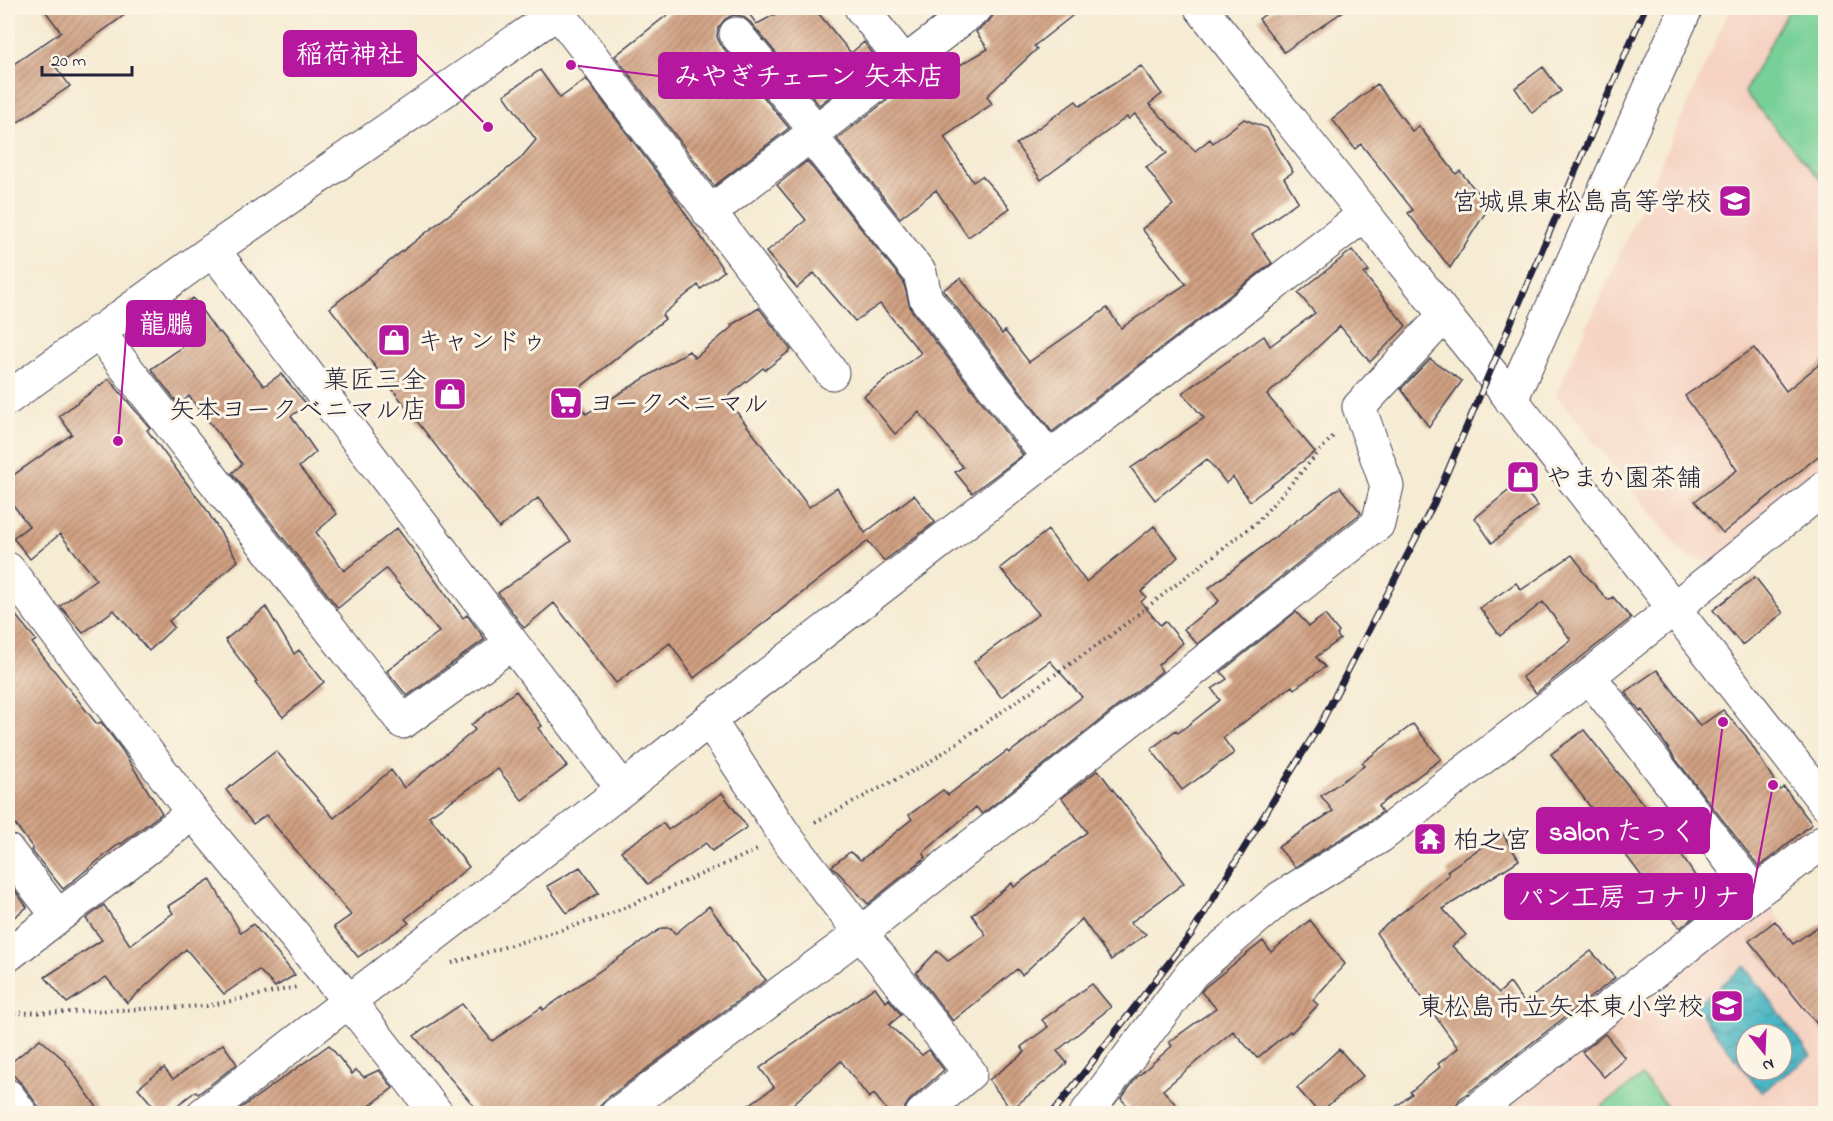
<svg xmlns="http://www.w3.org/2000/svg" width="1833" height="1121" font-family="'Indie Flower','Klee One',sans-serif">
<defs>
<pattern id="water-waves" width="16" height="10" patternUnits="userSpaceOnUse" patternTransform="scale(1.5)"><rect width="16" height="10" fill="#49b6c4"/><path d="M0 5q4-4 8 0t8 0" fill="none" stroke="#3c94a0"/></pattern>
<pattern id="building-hatch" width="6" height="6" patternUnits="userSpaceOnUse" patternTransform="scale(1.5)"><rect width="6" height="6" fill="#d0a082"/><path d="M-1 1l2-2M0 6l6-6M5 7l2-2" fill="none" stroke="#a8826c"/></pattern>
</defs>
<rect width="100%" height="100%" fill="#fcf5e5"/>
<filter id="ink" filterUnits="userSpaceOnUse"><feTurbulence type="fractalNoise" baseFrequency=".0167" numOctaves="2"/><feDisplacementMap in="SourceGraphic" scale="12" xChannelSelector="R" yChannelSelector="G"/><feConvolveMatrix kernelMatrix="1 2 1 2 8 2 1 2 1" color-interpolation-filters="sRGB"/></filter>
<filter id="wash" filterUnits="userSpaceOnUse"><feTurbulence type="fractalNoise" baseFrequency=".008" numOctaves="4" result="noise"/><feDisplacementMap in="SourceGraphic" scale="24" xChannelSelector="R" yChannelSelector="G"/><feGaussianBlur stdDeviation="1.35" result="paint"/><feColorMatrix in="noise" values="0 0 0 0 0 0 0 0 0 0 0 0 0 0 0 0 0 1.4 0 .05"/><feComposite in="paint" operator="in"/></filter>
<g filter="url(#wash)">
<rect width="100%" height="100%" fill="#f6ebd3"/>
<!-- built -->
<path fill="#f5d2c2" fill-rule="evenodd" d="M1731 8H1825V475L1714 563 1686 557 1556 395Z
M1766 900 1825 978V1113L1490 1114ZM1746 1034H1782V1070H1746Z"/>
<!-- pitch -->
<path fill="#76d097" stroke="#4c7969" stroke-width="1.5" d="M1790 8H1825V185L1744 92Z
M1642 1076 1672 1113H1593Z"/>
<!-- water -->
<path fill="url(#water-waves)" stroke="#366c80" stroke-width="1.5" fill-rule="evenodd" d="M1745 966 1811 1056 1761 1092 1695 1006ZM1746 1034H1782V1070H1746Z"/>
<g id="blocks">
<!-- building -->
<path fill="url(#building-hatch)" d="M43 8H134L55 66 70 86 8 129V68L61 32Z
M676 8H744L757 24 787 8H814L851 53 864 42 878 60 819 105 750 22 742 16 733 15 725 19 718 28 717 37 721 45 789 128 714 186 615 56Z
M994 8H1082L1034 46 1037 49 987 96 992 104 944 137 973 182 982 176 1010 208 968 237 936 190 900 218 837 139 908 84 913 92 988 49 976 32 988 22 993 16Z
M1274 8H1348L1284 52 1259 19Z
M1141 66 1162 94 1149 104 1195 151 1210 139 1213 143 1244 119 1267 128 1293 172 1284 178 1298 201 1252 235 1272 263 1052 432 943 290 961 278 1002 334 1005 331 1029 362 1107 308 1121 328 1186 284 1142 229 1173 205 1146 167 1167 153 1135 114 1136 113 1129 119 1127 117 1041 180 1016 144 1076 101 1080 106Z
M1543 67 1561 91 1532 113 1515 88Z
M540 70 560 98 586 79 669 189 724 271 701 289 698 285 662 315 665 319 572 394 586 414 689 351 695 358 732 327 731 325 759 308 791 350 765 370 763 368 726 398 809 507 837 488 865 533 914 495 935 522 884 561 868 541 694 678 670 643 616 683 554 603 524 628 498 593 571 541 538 498 499 528 330 308 520 159 536 140 504 95Z
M1377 84 1412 131 1419 126 1456 174 1460 171 1489 207 1450 268 1408 213 1413 210 1361 144 1355 149 1332 119Z
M807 161 903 281 911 310 1023 455 972 493 955 472 963 467 919 412 895 434 864 396 921 353 880 304 855 321 814 273 797 288 766 252 806 220 777 185Z
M1352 250 1369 271 1364 274 1406 326 1370 362 1340 326 1267 395 1315 452 1250 501 1233 477 1226 483 1207 459 1155 500 1131 468 1204 418 1182 393 1264 336 1270 346 1315 313 1298 293Z
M193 298 218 333 220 332 264 386 281 374 307 405 291 416 316 452 299 467 337 514 316 532 344 571 397 528 463 618 467 615 485 639 407 696 387 671 439 632 386 569 338 608 232 473 242 464 189 396 179 405 151 369 188 343 167 319Z
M1754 348 1786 391 1826 359V450L1723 533 1695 501 1737 470 1685 396Z
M1430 359 1462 381 1429 427 1401 389Z
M109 379 150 428 147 430 206 509 238 561 169 621 174 627 149 651 114 610 83 633 60 606 96 579 60 534 30 559 13 538 29 526 8 498V479L72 434 59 416Z
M1518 483 1538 506 1492 543 1475 518Z
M1340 487 1361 513 1197 644 1184 629 1219 601 1209 588Z
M1154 526 1178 557 1141 592 1146 597 1141 602 1160 625 1165 621 1183 643 1158 665 1162 671 982 814 976 807 923 853 926 857 868 904 832 866 850 852 861 860 912 819 909 815 943 790 948 795 1007 751 1009 753 1082 697 1050 661 1001 697 974 662 1039 614 1000 568 1048 530 1086 582Z
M1572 555 1583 569 1582 571 1608 600 1613 597 1631 618 1536 693 1522 677 1571 640 1543 602 1500 636 1480 608 1516 583 1521 590Z
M1755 577 1783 613 1742 645 1713 610Z
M8 606 36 640 32 643 97 724 101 722 122 750 162 813 121 844 120 843 63 889 31 850 33 848 8 815Z
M266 607 294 654 299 650 324 682 283 717 255 683 257 682 225 640Z
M1296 612 1309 626 1325 615 1339 632 1337 635 1340 639 1316 657 1325 667 1294 689 1292 686 1223 738 1234 753 1182 790 1151 749 1176 730 1178 733 1220 700 1212 689 1227 679 1221 672Z
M1657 670 1700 726 1723 710 1746 736 1780 790 1784 787 1812 824 1759 867 1674 757 1642 710 1640 711 1625 692Z
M516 691 542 726 538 728 567 766 522 800 498 769 429 816 469 867 405 919 409 923 358 957 334 927 351 915 266 815 253 824 226 790 276 751 334 818 391 770 404 788 475 730 471 725Z
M1413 724 1441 759 1378 806 1382 812 1370 821 1295 867 1278 847 1333 811 1321 796 1364 766 1362 763Z
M1584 730 1670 838 1701 885 1705 882 1716 900 1680 928 1551 754Z
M1098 770 1184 883 1130 923 1146 934 1111 960 1082 919 1022 975 1017 969 953 1021 916 973 937 951 948 961 986 935 972 915 1012 883 1014 887 1087 832 1062 798Z
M722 793 747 827 712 851 706 843 648 884 621 851 663 823 668 830Z
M1502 833 1519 860 1443 909 1466 935 1452 946 1499 993 1510 983 1524 1003 1591 951 1615 978 1460 1099 1451 1113H1388L1412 1094 1410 1092 1440 1067 1438 1064 1458 1048 1376 933 1449 875 1447 871Z
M580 867 599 893 567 913 547 886Z
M210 879 241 933 253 924 295 975 275 987 259 970 224 994 186 949 127 1003 106 977 67 1003 45 977 102 940 86 919 104 905 130 945 173 913 168 906Z
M8 881 27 907 8 922Z
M709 906 751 963 766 980 606 1099 600 1106 599 1113H480L414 1036 462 1004 492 1041 542 1007 543 1010 662 928H671L675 934Z
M1310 920 1345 964 1313 1000 1318 1005 1291 1033 1290 1031 1257 1058 1233 1031 1163 1090 1183 1113H1135L1121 1099 1137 1077 1172 1046 1169 1042 1216 1008 1201 992 1205 987 1263 941 1271 952Z
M1775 921 1793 944 1826 921V1035L1749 941Z
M1092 984 1111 1007 1057 1051 1067 1063 1011 1110 989 1080 1025 1052 1021 1047 1048 1027 1042 1020Z
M875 987 886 1002 889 999 901 1015 889 1025 922 1055 929 1050 944 1070 910 1100 905 1107 904 1112 889 1113 874 1094 869 1098 841 1061 783 1113H738L774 1087 760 1068Z
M1605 1034 1625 1058 1604 1077 1582 1052Z
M40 1039 63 1059 101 1113H43L23 1085 8 1070V1065Z
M223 1044 237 1064 198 1094 196 1091 167 1113H159L138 1088 164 1068 173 1079Z
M329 1045 352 1074 356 1070 364 1077 379 1070 393 1088 360 1113H234Z
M1339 1049 1363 1076 1319 1113 1297 1088Z"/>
</g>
</g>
<g filter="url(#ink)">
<use href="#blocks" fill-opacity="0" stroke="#424052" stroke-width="1.5"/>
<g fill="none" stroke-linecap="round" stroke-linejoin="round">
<defs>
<path id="minor" d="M861 8 904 62
M1201 8 1490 372 1826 804
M558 12 832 373
M736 34 816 131
M810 135 920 273 926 299 1049 458
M709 213 976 8
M213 250 623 789
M98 332 403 722 512 643
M8 398 213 250 564 8
M1511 400 1686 8
M8 569 193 813 348 1000 437 1114
M1589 676 1755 893 1826 840
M709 720 786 837 970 1073 922 1114
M8 851 58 916
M8 955 193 813
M8 1096 21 1114
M203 1114 623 789 709 720 1364 215
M617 1114 861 933 1378 524 1387 486 1359 407 1444 316
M1086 1114 1192 973 1280 898 1381 836 1589 676 1826 487
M1472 1114 1755 893"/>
</defs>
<!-- minor casing -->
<use href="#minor" stroke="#424052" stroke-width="35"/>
<!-- path -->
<path stroke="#424052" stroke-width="4" stroke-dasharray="1.5 4.5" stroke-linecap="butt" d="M815 822 928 763 1106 639 1257 522 1334 435
M452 963 603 917 757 850
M8 1013 71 1012 207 1006 297 987"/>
<!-- minor -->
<use href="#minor" stroke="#fff" stroke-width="33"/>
<defs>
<path id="rail" d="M1052 1114 1192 933 1321 723 1434 503 1645 8"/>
</defs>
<!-- rail casing -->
<use href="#rail" stroke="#22223b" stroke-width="7"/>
<!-- rail -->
<use href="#rail" stroke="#fcf5e5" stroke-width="4.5" stroke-dasharray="14" stroke-linecap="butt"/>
</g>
</g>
<!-- icons -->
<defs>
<symbol id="school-square" viewBox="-11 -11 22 22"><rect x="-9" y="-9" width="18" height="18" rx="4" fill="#b5179e" stroke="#fcf5e5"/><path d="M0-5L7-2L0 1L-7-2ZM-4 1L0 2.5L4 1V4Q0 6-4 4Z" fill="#fff"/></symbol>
<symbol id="shop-square" viewBox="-11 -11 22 22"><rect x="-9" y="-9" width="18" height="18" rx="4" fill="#b5179e" stroke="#fcf5e5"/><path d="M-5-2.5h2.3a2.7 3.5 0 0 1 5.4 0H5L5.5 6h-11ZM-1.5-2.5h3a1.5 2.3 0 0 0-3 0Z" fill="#fff"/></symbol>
<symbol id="supermarket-square" viewBox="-11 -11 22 22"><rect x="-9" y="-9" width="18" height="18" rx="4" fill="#b5179e" stroke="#fcf5e5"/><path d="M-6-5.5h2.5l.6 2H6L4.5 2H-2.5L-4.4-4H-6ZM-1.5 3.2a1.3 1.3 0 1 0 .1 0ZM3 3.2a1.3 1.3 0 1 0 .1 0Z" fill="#fff"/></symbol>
<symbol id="temple-square" viewBox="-11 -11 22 22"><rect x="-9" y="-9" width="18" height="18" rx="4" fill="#b5179e" stroke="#fcf5e5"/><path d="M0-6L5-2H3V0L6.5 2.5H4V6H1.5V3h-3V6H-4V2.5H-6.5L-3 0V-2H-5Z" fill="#fff"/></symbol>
</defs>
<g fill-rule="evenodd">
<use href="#school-square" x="1716" y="182" width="38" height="38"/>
<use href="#shop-square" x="375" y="321" width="38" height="38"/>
<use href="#shop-square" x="431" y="375" width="38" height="38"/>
<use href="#supermarket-square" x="547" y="384" width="38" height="38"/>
<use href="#shop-square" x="1504" y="458" width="38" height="38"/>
<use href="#temple-square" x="1411" y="820" width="38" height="38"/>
<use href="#school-square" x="1708" y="987" width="38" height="38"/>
</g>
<g text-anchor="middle" stroke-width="6" stroke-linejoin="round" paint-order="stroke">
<!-- poi labels -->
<g font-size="26" fill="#22223b" stroke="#fcf5e5" text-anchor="start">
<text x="1712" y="210" text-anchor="end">宮城県東松島高等学校</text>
<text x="417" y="349">キャンドゥ</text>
<text x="427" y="388" text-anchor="end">菓匠三全<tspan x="427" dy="30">矢本ヨークベニマル店</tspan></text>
<text x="589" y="412">ヨークベニマル</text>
<text x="1546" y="486">やまか園茶舗</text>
<text x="1453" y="848">柏之宮</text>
<text x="1704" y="1015" text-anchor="end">東松島市立矢本東小学校</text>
</g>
</g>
<!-- callouts -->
<path fill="none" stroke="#b5179e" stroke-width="2" d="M488 127L416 54M571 65L659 76M118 441L127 324M1723 722L1709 831M1773 785L1752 896"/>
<g fill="#b5179e" stroke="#fcf5e5" stroke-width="2">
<circle cx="488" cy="127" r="6"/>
<circle cx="571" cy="65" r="6"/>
<circle cx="118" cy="441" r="6"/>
<circle cx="1723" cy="722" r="6"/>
<circle cx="1773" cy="785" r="6"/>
</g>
<g fill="#b5179e" stroke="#b5179e" stroke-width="2">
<rect x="284" y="31" width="132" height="45" rx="6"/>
<rect x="659" y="53" width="300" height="45" rx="6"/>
<rect x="127" y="301" width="78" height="45" rx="6"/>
<rect x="1537" y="808" width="172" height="45" rx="6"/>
<rect x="1505" y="874" width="247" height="45" rx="6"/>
</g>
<g font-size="27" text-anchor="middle" font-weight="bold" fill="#fff">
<text x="350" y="63">稲荷神社</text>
<text x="809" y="85">みやぎチェーン 矢本店</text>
<text x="166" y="333">龍鵬</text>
<text x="1623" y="840">salon たっく</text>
<text x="1629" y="906">パン工房 コナリナ</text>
</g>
<!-- margin -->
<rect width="1833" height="1121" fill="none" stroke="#fcf5e5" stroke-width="30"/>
<!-- north arrow -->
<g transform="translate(1764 1052) rotate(162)"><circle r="28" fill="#fcf5e5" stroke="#a5a1a1" stroke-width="1.5"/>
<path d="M0-4.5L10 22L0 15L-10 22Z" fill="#b5179e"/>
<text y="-9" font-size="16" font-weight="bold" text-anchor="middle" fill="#22223b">N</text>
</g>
<!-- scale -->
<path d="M42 66v9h90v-9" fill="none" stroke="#22223b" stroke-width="3"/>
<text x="51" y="66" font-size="18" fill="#22223b" stroke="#fcf5e5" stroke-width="4.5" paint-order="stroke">20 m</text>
</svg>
